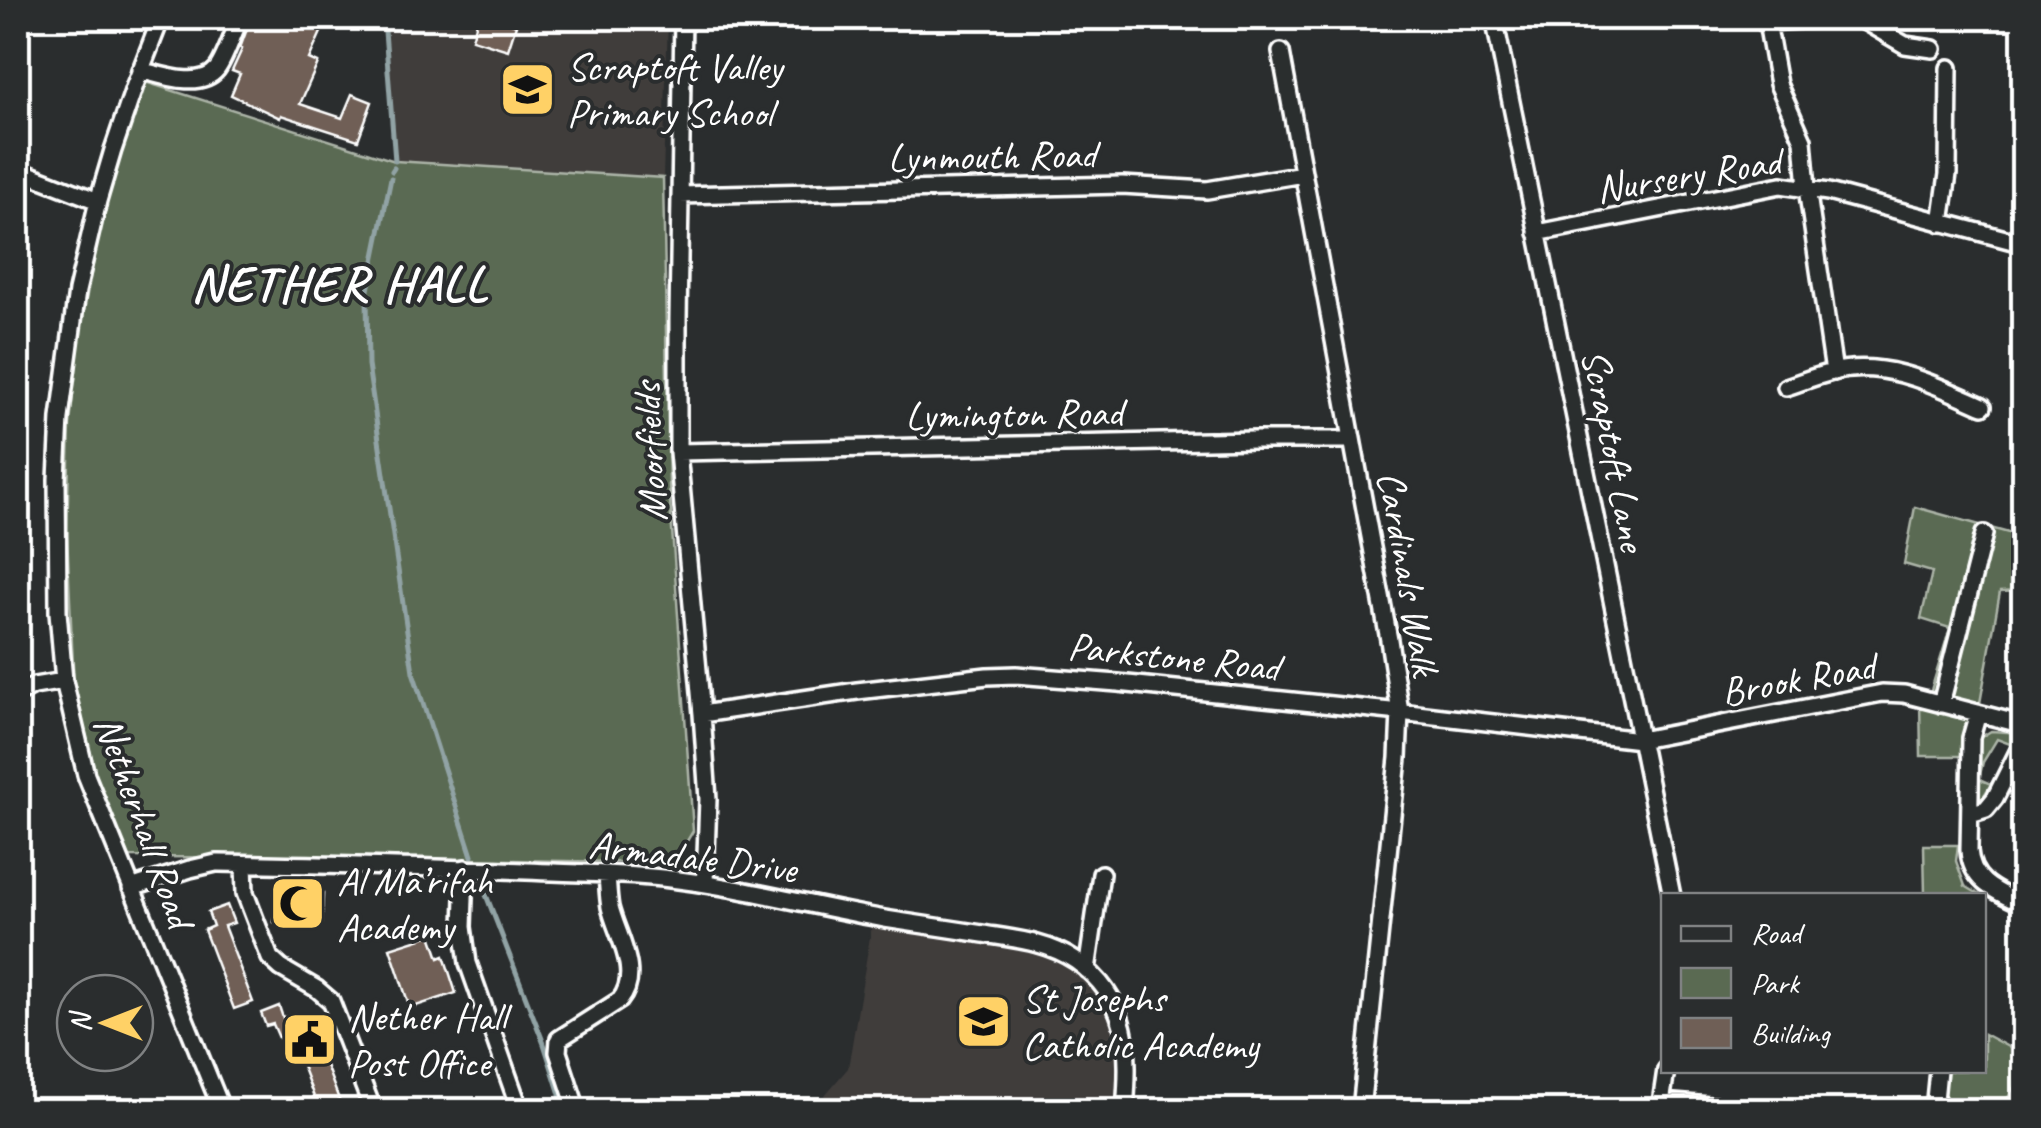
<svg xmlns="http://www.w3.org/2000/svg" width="2041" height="1128" font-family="Caveat,sans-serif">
<rect width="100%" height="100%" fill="#2a2d2e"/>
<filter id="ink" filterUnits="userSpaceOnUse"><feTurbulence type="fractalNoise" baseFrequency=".01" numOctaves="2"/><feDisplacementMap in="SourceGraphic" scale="20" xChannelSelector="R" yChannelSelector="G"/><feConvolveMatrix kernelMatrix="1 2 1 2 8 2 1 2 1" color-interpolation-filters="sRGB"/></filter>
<g filter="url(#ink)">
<!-- built -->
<path fill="#3f3c3a" d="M384 18H668L663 178 395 161Z
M872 925 1037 954 1066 967 1079 976 1100 1000 1113 1028 1118 1058 1115 1110H812L848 1068Z"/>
<!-- green -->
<path fill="#5a6a52" stroke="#acb4a8" stroke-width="2.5" d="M142 81 395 161 663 178 669 486 693 831 674 863 396 858 126 857 97 778 74 687 67 535 70 425 79 334 103 215Z
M1915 507 2023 537 2021 591 2000 592 1973 742 1991 731 2023 733V749L1997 739 1983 762 1979 779 1991 784 1979 804 1970 807 1972 756H1921L1920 700H1928L1950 628 1921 619 1932 572 1904 564Z
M1924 845H1958L1956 861 1965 886 1980 895H1925Z
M1984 1034 2023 1055V1071L2001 1110H1934L1938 1074 1946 1071 1984 1070Z"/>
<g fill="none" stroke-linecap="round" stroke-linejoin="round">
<!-- stream -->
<path stroke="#91a3a5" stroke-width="5" d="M384 18 395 161
M392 171 394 168
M391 178 367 295 368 365 413 672 472 856
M481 882 544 1044 565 1110"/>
</g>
<!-- building -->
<path fill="#6f5f56" stroke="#fff" stroke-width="2.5" d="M251 18H304L302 22 322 30 309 59 318 63 300 104 342 118 352 94 372 102 358 140 281 115 280 118 231 95 240 74 232 71 242 49 240 48Z
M478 18H510L509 22 516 25 508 50 472 39Z
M275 893 323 894 322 923 274 922Z
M227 905 234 923 224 926 253 1002 234 1009 204 930 213 926 208 912Z
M431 935 439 958 444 956 456 993 410 1008 390 948Z
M279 1006 283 1018 294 1014 299 1027 310 1023 343 1110H319L290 1034 279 1038 273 1024 266 1026 261 1013Z"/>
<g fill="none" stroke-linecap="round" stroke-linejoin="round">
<defs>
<path id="minor" d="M161 18 135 85 113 150 98 201 77 291 60 418 57 479 58 612 64 681 86 775 222 1110
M683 18 678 319V452L702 714 708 799 705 883
M1494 18 1672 896
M1859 18 1905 45 1933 49
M1281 52 1389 640 1400 712 1398 758 1361 1110
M140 70C161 75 200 90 217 69 225 59 234 31 240 18
M18 170 98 201
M680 195 1122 185 1207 190 1303 174
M1941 223 1948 174 1949 68
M1537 233 1781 185 1828 192 2024 244
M1834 372 1807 188 1803 140 1778 84 1767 22 1835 18
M1786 387C1801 382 1816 376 1832 372 1886 359 1935 385 1983 406
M678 452 1256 440H1351
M18 694 34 686 64 681
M1941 704 1984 534
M1978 713 1971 738 1969 850C1971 883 1998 892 2024 905
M702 714 857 691 987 676 1016 675 1118 683 1400 712 1640 740 1882 693 1904 694 2024 725
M1970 814 1986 809 1995 798 2018 752
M244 864 245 893 270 958 281 968 317 989 331 1001 373 1110
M465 868 463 927 468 963 520 1110
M131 888 190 869 216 863C319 865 423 867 526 871 571 873 617 873 662 878 737 886 811 906 885 919 918 924 950 929 983 934 1015 939 1048 942 1076 961 1130 999 1130 1051 1125 1110
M1087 970 1101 874
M1662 1102 1758 1110
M577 1110 558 1052 559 1039 620 1000C642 973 617 936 610 907 608 896 608 885 607 874
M1660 1110 1666 1070
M1934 1110 1938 1070"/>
</defs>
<!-- minor casing -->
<use href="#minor" stroke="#fff" stroke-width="22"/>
<!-- minor -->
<use href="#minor" stroke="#2a2d2e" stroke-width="15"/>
</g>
</g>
<!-- icons -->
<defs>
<symbol id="school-square" viewBox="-11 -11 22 22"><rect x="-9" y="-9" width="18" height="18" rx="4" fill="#ffd166" stroke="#2a2d2e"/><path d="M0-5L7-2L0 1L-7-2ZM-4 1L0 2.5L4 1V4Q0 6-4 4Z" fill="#111"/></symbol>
<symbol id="mosque-square" viewBox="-11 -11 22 22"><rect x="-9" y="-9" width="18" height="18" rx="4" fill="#ffd166" stroke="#2a2d2e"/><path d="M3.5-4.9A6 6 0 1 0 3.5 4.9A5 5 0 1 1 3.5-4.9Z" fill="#111"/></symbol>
<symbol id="civic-square" viewBox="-11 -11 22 22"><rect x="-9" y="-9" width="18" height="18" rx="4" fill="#ffd166" stroke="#2a2d2e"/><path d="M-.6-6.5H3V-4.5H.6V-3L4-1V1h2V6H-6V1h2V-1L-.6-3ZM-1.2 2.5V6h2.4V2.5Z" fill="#111"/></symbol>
</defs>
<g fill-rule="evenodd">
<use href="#school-square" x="496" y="58" width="63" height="63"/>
<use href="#mosque-square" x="266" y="872" width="63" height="63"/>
<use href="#school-square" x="952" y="990" width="63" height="63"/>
<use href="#civic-square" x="278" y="1008" width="63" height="63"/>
</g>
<g text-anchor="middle" stroke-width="8" stroke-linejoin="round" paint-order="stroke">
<!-- poi labels -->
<g font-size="40" fill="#fff" stroke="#2a2d2e" text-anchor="start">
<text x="567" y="80">Scraptoft Valley<tspan x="567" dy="46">Primary School</tspan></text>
<text x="337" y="894">Al Ma’rifah<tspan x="337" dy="46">Academy</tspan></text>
<text x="1022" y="1012">St Josephs<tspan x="1022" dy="46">Catholic Academy</tspan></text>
<text x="348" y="1030">Nether Hall<tspan x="348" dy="46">Post Office</tspan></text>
</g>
<!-- street labels -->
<g font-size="40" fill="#fff" stroke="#2a2d2e">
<text transform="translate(992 155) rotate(-1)" y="14">Lynmouth Road</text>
<text transform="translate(1688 174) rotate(-9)" y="14">Nursery Road</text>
<text transform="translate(1014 413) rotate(-1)" y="14">Lymington Road</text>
<text transform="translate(1615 450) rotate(79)" y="14">Scraptoft Lane</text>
<text transform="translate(649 452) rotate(-93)" y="14">Moorfields</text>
<text transform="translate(1409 573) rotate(80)" y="14">Cardinals Walk</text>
<text transform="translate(1174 656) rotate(6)" y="14">Parkstone Road</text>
<text transform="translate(1798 678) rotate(-10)" y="14">Brook Road</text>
<text transform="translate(145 821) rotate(70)" y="14">Netherhall Road</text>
<text transform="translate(693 856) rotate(7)" y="14">Armadale Drive</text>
</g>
<!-- district labels -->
<g font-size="50" font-weight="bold" letter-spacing="2.5" fill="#fff" stroke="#2a2d2e">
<text x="340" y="300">NETHER HALL</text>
</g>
</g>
<!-- margin -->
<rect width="2041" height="1128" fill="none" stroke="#2a2d2e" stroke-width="60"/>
<rect x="30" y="30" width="1981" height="1068" fill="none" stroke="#fff" stroke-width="4" filter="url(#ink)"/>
<!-- legend -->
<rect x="1661" y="893" width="325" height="180" fill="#2a2d2e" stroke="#7f8182" stroke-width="2.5"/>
<rect x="1681" y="926" width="50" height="15" fill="#2a2d2e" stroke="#7f8182" stroke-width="2.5"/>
<text x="1751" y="943" font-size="30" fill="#ffffff">Road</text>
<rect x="1681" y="968" width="50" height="30" fill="#5a6a52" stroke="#7f8182" stroke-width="2.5"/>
<text x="1751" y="993" font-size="30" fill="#ffffff">Park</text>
<rect x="1681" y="1018" width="50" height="30" fill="#6f5f56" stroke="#7f8182" stroke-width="2.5"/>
<text x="1751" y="1043" font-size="30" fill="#ffffff">Building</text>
<!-- north arrow -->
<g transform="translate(105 1023) rotate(270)"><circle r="48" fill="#2a2d2e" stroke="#7f8182" stroke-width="2.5"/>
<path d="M0-8L18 38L0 25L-18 38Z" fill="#ffd166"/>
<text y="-15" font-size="28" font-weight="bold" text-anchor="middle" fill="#ffffff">N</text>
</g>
</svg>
